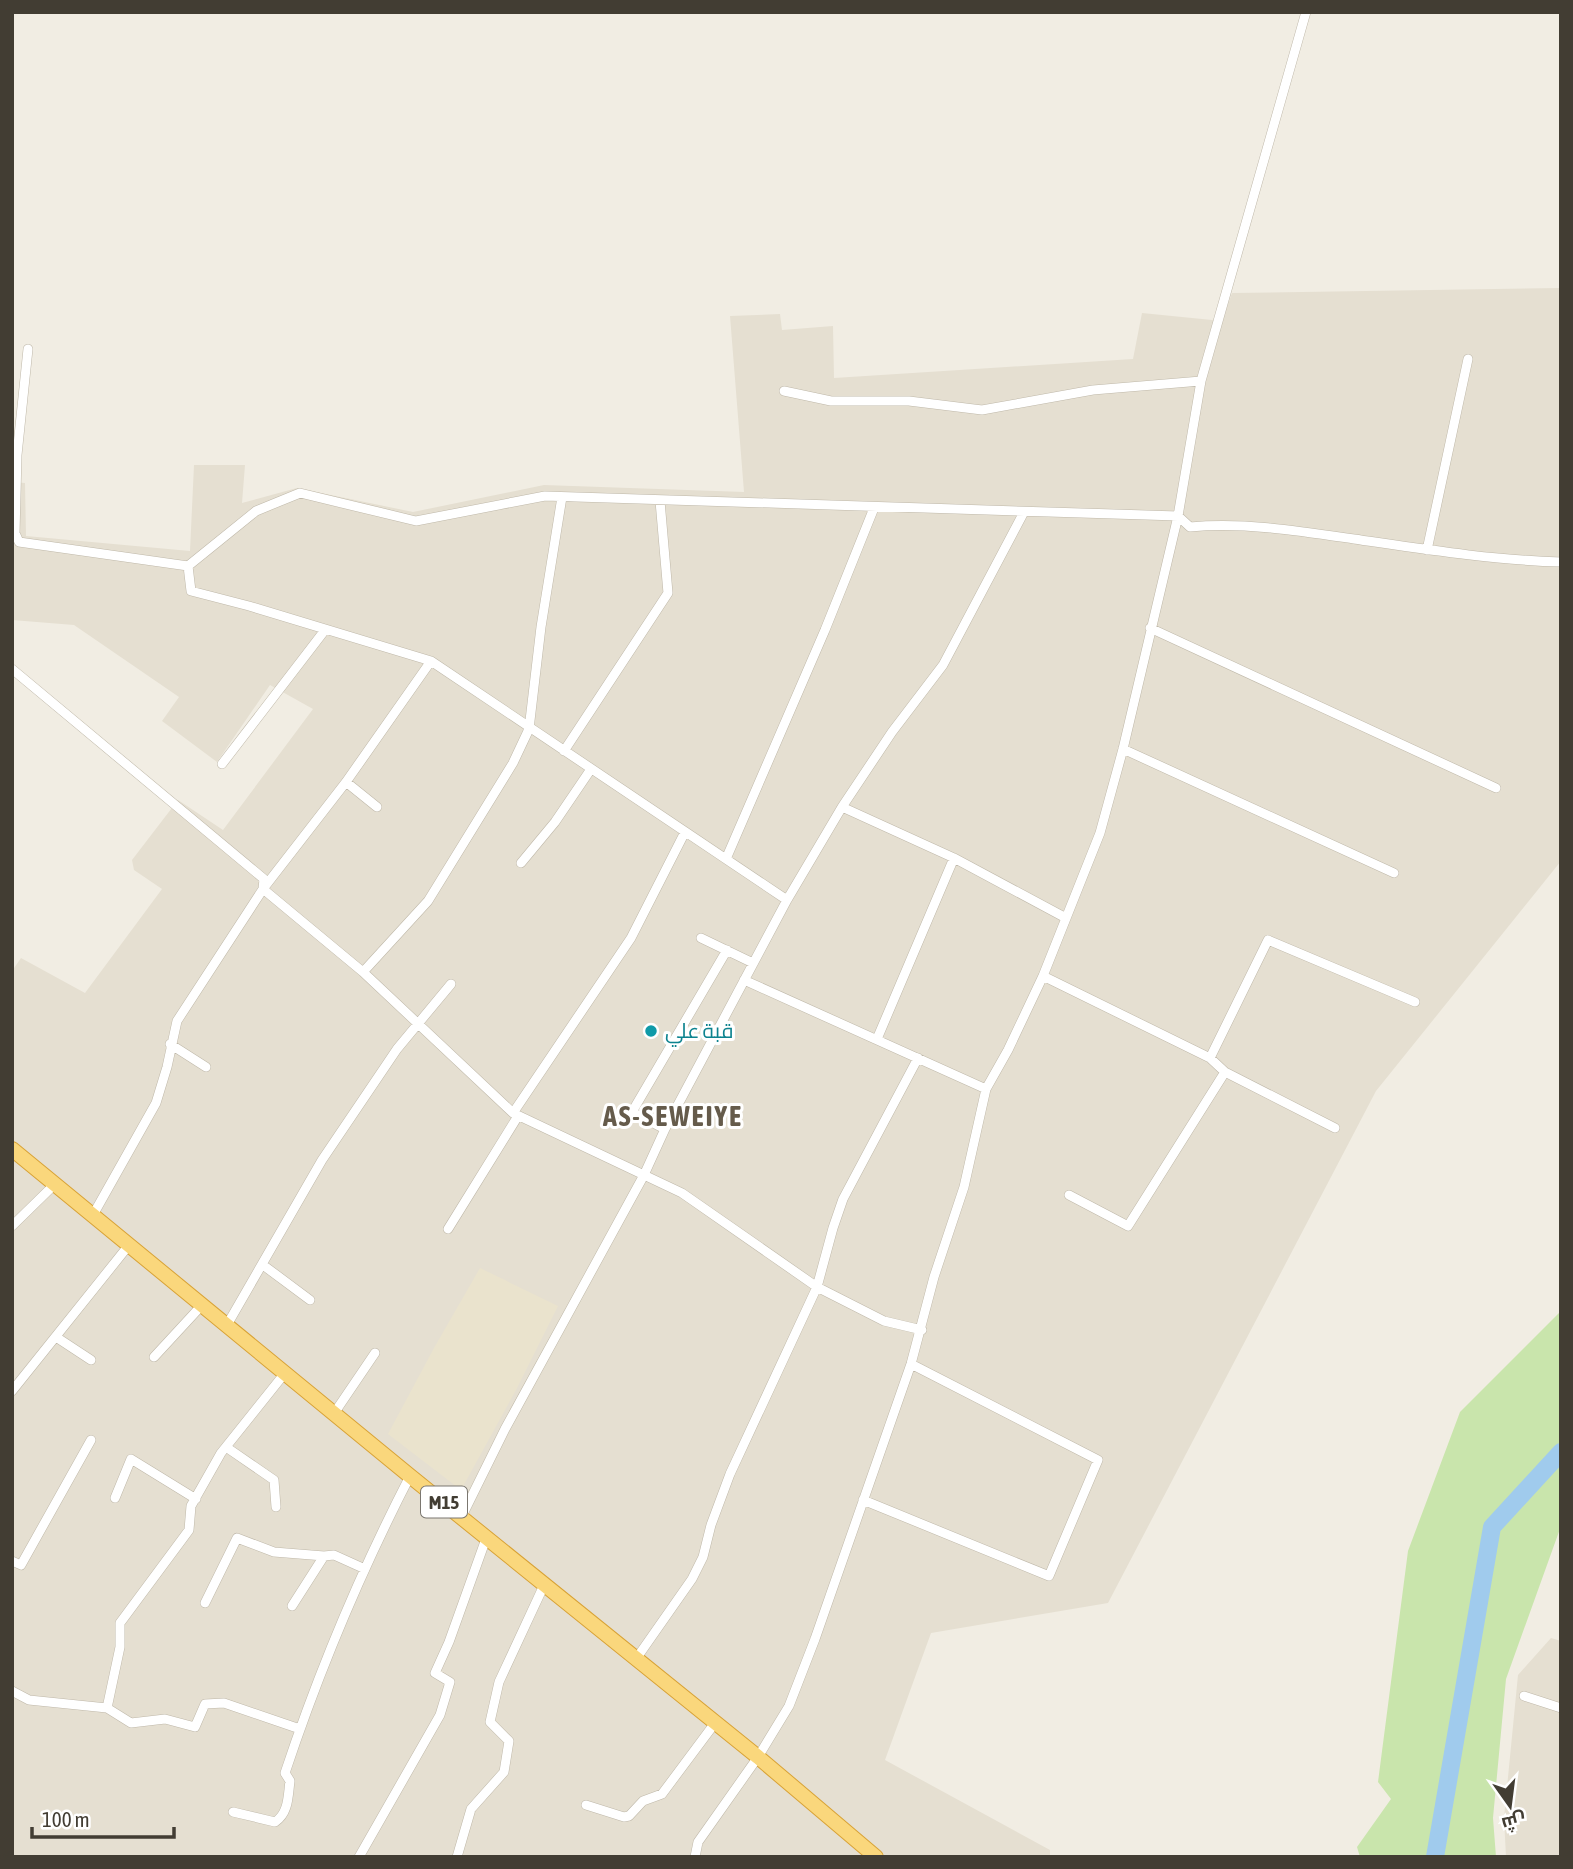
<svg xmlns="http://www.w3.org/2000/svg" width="1573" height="1869" font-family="'Asap Condensed',Cairo,sans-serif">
<rect width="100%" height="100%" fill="#f1ede3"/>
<!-- residential -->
<path fill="#e5dfd1" d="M1561 288V861L1376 1091 1108 1603 931 1633 885 1760 1050 1850V1857H12V971L21 958 85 993 162 889 134 870 132 860 178 800 223 830 313 709 270 685 217 762 162 721 179 697 74 625 12 620V482L25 483 26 536 190 551 194 465H245L242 503 297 488 413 512 544 485 744 492 730 316 780 314 782 330 833 326 834 378 1133 359 1142 313 1222 321 1232 293Z
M1551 1638 1561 1641V1857H1506L1504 1818 1518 1675Z"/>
<!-- education -->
<path fill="#eae3cd" d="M480 1268 558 1306 516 1390 461 1490 388 1434 434 1348Z"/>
<!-- green -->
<path fill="#c9e5ac" d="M1561 1311V1526L1506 1679 1493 1818 1496 1857H1360L1357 1847 1391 1799 1378 1782 1408 1551 1460 1412Z"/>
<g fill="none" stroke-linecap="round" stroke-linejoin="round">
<!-- river -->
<path stroke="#a0cbed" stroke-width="18" d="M1435 1857 1492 1527 1561 1452"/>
<defs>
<path id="minor" d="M28 349 17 455 15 533 19 542 188 566 256 511 300 493 416 521 545 496 1178 516 1190 527C1245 522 1300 531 1354 539 1423 549 1491 560 1561 562
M784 391 831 401H909L982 410 1093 390 1201 381
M1427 550 1468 359
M188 566 191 591 249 606 431 661 787 900
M1150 628 1496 788
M12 669 264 879 263 889 363 972 513 1113 682 1193 817 1287 884 1321 922 1330
M1123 749 1394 873
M564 751 668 593 660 501
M222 764 325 630
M346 782 377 807
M842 807 954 858 1066 918
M726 859 825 630 874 508
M521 863 555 822 591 769
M701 938 753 963
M363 972 428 901 513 763 529 729 541 627 562 497
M1043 976 1210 1058 1225 1072 1335 1128
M744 980 986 1089
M877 1039 954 858
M170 1044 206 1067
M1210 1058 1268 940 1415 1002
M513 1113 631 938 685 832
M665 1129 632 1112 727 950
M1069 1195 1128 1226 1225 1072
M93 1215 156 1103 167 1067 177 1021 263 889 346 782 431 661
M12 1226 55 1184
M448 1229 518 1116
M263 1265 310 1300
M227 1325 322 1160 397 1049 451 984
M56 1337 91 1360
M154 1357 202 1305
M12 1391 129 1245
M335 1412 375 1353
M226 1447 274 1480 276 1507
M115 1498 131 1459 196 1499
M863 1500 1049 1576 1098 1460 911 1364
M462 1516 505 1429 644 1175 665 1129 787 900 842 807 892 732 943 665 1024 512
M12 1561 21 1565 91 1440
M205 1603 237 1538 274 1552 324 1556 334 1555 365 1569
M292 1606 324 1556
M636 1659 692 1579 703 1557 711 1525 730 1474 817 1287 833 1228 843 1199 918 1058
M12 1691 29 1700 107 1708 131 1723 165 1719 195 1727 205 1704 224 1703 300 1729
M1524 1696 1561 1708
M107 1708 120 1647V1623L189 1530 191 1506 221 1453 285 1373
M586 1805 624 1817 629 1816 643 1801 662 1794 715 1723
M233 1812 275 1822C289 1813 288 1795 290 1781L285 1773C319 1671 361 1571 410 1476
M359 1857 440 1715 450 1682 435 1673 449 1642 487 1536
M457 1857 471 1809 504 1772 509 1741 490 1722 499 1682 545 1583
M695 1857 698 1842 758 1757 789 1706 815 1639 911 1364 934 1277 964 1187 986 1089 1008 1050 1043 976 1100 833 1123 749 1178 516 1201 381 1306 12"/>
<path id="trunk" d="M12 1149 410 1476 758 1757 876 1857"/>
</defs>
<!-- minor casing -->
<use href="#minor" stroke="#bfb8a9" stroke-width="10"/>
<!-- trunk casing -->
<use href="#trunk" stroke="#d8a236" stroke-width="16"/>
<!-- minor -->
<use href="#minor" stroke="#fff" stroke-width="9"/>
<!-- trunk -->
<use href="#trunk" stroke="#fad77c" stroke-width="14"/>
</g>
<!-- markers -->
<circle fill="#0f9aa8" stroke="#fff" stroke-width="2.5" cx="651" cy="1031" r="7"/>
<g text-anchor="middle" stroke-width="6" stroke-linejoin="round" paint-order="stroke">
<!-- shield labels -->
<rect fill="#fff" stroke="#7b7770" stroke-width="2" x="421" y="1486.5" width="46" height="31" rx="5"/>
<g font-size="19" font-weight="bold" fill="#423d33">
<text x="444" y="1509">M15</text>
</g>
<!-- culture labels -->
<g font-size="21" fill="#0d838f" stroke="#fff" text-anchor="start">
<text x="665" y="1038">قبة علي</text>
</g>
<!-- district labels -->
<g font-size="28" font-weight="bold" letter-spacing="2" fill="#655b4b" stroke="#fff">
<text x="673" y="1126">AS-SEWEIYE</text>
</g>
</g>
<!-- border -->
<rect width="1573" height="1869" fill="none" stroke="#423d33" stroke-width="28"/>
<!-- north arrow -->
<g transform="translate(1510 1806) rotate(166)" stroke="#ffffff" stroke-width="5" paint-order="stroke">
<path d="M0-5L12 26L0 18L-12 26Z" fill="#423d33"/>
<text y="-10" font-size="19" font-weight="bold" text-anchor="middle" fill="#423d33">ش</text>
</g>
<!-- scale -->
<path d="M32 1827v10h142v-10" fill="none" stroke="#423d33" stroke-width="3.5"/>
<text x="42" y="1827" font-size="21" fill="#423d33" stroke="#ffffff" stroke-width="5" paint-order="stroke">100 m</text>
</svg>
